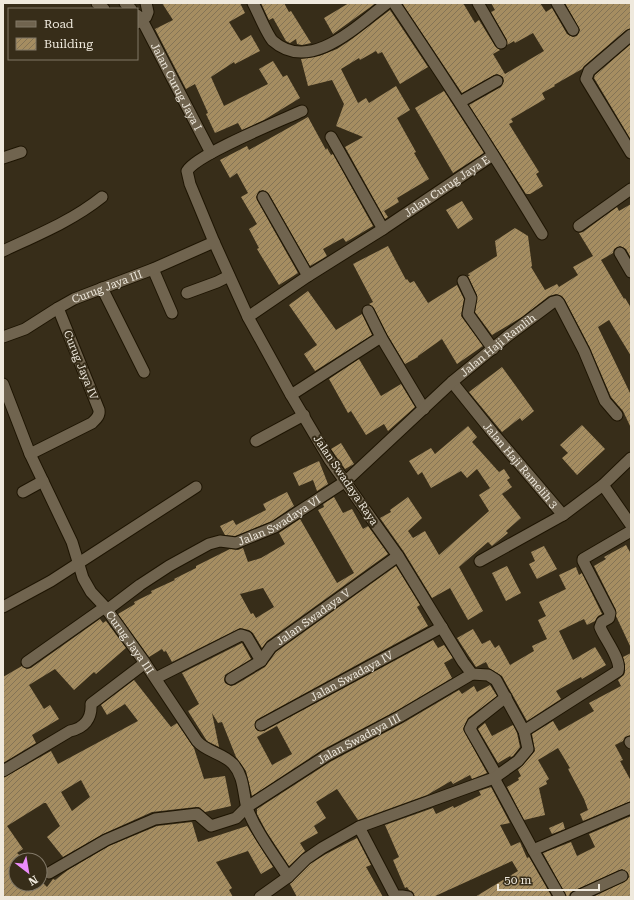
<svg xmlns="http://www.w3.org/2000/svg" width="634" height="900" font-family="'Roboto Serif',serif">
<defs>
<pattern id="building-hatch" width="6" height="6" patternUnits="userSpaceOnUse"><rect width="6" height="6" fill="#a58d61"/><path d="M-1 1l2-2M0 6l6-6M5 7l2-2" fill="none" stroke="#847456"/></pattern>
</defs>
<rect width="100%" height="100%" fill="#372d19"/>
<!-- building -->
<path fill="url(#building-hatch)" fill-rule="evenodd" d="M162 3H240L245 13 229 22 241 41 251 35 260 51 235 64 234 62 211 77 224 106 268 84 259 69 273 61 283 77 287 75 300 98 264 120 242 130 238 123 215 133 206 114 208 113 195 84 186 89 155 29 173 20Z
M261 3H284L289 12 291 11 311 43 302 45 297 44 296 39 290 43 286 41 273 18 269 20Z
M349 3H376L333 34 324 18Z
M402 3H463L475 23 479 20 495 46 500 50 493 54 505 74 544 51 533 33 515 43 514 41 507 45V40L491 12 495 10 491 3H540L546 12 552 8 567 34 573 37 577 36 580 30 565 3H631V28L626 30 584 66 582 69 554 85 555 86 542 93 545 99 511 119 513 122 509 124 539 172 536 174 543 186 530 194H526L469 105 501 87 504 81 503 77 497 74 494 75 462 93Z
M390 10 428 67 400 84 382 52 378 54 376 51 360 60 359 58 341 69 358 103 366 98 369 103 396 86 410 110 397 118 416 152 414 153 429 179 397 198 399 202 384 211 388 217 385 219 345 147 363 137 336 126 344 104 332 80 308 86 301 59 319 56 337 49 352 39Z
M631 44V140L594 78 595 75Z
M444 91 484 153 453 173 415 108Z
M308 117 326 150 327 148 331 155 333 154 373 226 346 242 343 238 323 249 327 256 310 266 269 194 263 190 259 191 256 197 257 200 298 273 279 285 257 249 259 248 249 229 257 224 241 197 248 193 237 173 230 178 220 160 247 146 249 150Z
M462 201 473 219 458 229 446 210Z
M631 204V258L626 249 620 246 614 249 613 253 601 260 624 299 625 298 631 308V356L609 320 598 327 631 395V428L623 411 611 397 590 348 565 300 562 296 556 294 549 296 522 317 492 335 475 312 477 295 468 276H470L468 274 497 256 495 241 515 228 528 236 532 266 531 267 545 290 557 284 559 287 578 275 573 267 593 256 579 233 583 232 617 207 619 211Z
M388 246 406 280 407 279 410 283 414 281 428 303 457 285 464 299 461 316 483 346 457 364 442 339 418 356V357L405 364 387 334 374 308 369 304 373 302 353 264Z
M308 291 336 330 362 314 372 335 315 371 304 354 317 345 289 305Z
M359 359 381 396 401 384 415 407 388 431 384 424 366 435 351 411 348 413 329 379Z
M502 367 534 411 522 421 520 418 502 432 469 392Z
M582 425 605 449 577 475 562 458 568 453 560 445Z
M468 426 477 437 472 442 499 472 504 469 510 478 507 480 512 487 502 494 521 518 506 531 508 533 492 546 488 542 459 567 483 611 468 620 450 588 432 598 404 552 380 518 391 512 390 510 408 497 422 518 408 531 413 538 425 531 439 555 489 511 479 495 490 488 477 469 467 478 461 471 431 488 422 472 418 475 409 461 431 448 435 454Z
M341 443 354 464 345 469 331 449Z
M319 461 328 484 317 491 313 480 299 486 293 473Z
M287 492 294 506 272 521 235 536 225 535 220 526 233 520 236 525 266 510 263 504Z
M334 497 343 513 352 509 363 529 368 526 388 554 267 641 262 648 253 633 249 630 240 628 172 662 166 651 164 652 162 649 149 657 118 614 135 604 134 602 152 593 151 591 175 580 174 579 196 568V566L230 549 238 550 243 548 248 562 261 558 285 544 279 533 300 519 337 583 354 573 318 510 324 507 323 504ZM263 588 274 607 256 618 253 613 251 614 240 594Z
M626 545 631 554V648L616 616V610L594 566 606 559 604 557Z
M544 546 557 569 537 579 529 564 535 561 531 552Z
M396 566 420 605 417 607 428 626 258 719 255 722V728L258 731H264L433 640 438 648 444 645 453 658 444 663 452 678 396 711 322 750 252 796 246 771 236 757 222 722 218 723 212 713 219 747 207 741 188 711 199 704 182 673 242 643 251 659 225 675 224 680 225 683 231 686 235 685 265 667 276 652ZM277 726 292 754 272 765 257 737Z
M507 566 521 593 506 601 492 573Z
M576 567 579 575 582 573 602 614 598 616 595 621 587 625 584 619 559 631 573 660 595 647 606 665 582 679 581 677 556 691 561 699 527 721 502 676 489 668 486 662 476 667 457 638 473 629 482 644 490 640 495 648 499 645 510 665 534 651 532 646 547 639 538 620 546 616 539 602 566 589 559 575Z
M100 619 103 623 106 621 126 648 96 674 94 672 74 690 55 669 29 685 44 709 50 705 59 719 32 735 36 743 3 763V677L22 666 27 669 31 668Z
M631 653V735L625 737 623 741 615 745 623 760 620 761 631 781V801L583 821 580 814 588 810 584 799 568 769 570 768 558 748 538 760 549 779 546 781 547 784 539 788 545 815 524 820 507 787 519 780 518 778 521 776 518 770 523 765 535 751 532 734 553 721 559 731 594 711 589 703 621 686 618 680 624 675 625 672V665L623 657Z
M134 680 171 727 177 723 194 748 204 779 225 776 231 806 205 812 199 807H196L152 812 103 834 63 857 47 837 60 826 46 803H44L7 826 23 849 17 853 25 860H16V884H44L47 887 53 879 55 880 68 870 109 846 157 826 192 822 198 842 247 826 273 867 261 874 248 851 216 862 232 888 229 890 233 897H3V778L51 751 58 764 138 721 125 704 107 715 101 705ZM81 780 90 797 72 811 61 792Z
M490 685 497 696 468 718 463 729 487 773 472 779 470 775 453 784 451 781 427 795 358 820 337 789 316 802 326 818 314 826 318 833 300 843 305 851 289 866 266 831 257 814V809L330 762 403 723 459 690 462 694 474 686 477 692Z
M485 723 492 736 513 725 517 733 520 747 513 756 511 757 510 756 498 763 478 729Z
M491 787 510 823 500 825 511 846 520 842 527 858 529 857 552 897H475L518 871 512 861 433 897H415L413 892 409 890 407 887 405 888 393 860 399 857 385 825 433 808 436 814 453 806 454 808 481 795 479 791Z
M631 816V897H593L627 880 629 877 628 873 622 869 573 891 570 893 569 897H567L543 853 571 842 577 856 595 847 589 834Z
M563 822 565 829 552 834 549 828Z
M357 838 371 865 366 867 383 897H297L290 884 310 864 326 854Z"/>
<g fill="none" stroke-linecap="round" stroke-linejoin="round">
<defs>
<g id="minor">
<path d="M97 3 104 9"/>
<path d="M125 3 131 9"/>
<path d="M253 3C258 12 267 35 273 41 310 74 358 25 387 3"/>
<path d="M394 3C445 79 495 156 542 234"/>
<path d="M478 3 501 43"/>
<path d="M557 3 573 30"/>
<path id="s1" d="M137 15 142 20 211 153"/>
<path d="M137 23 146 17 148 12 146 3"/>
<path d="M631 35 589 71 586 79 631 153"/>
<path d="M460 102 497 81"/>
<path d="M331 137 383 229"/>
<path d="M3 158 21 152"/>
<path d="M263 197 308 276"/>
<path d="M579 226 631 189"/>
<path d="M3 251C37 235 72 221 102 197"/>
<path d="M620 253 631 272"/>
<path d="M153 269 172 313"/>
<path d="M463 281 471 298 468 314 493 349"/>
<path d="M102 288 144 372"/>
<path d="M187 293 217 282 229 276"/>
<path d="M368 311 381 337 424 409"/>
<path id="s2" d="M248 317 308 276 383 229 493 155"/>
<path id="s3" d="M3 337 25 329 58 308 74 299 153 269 214 242"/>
<path id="s4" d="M452 382 493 433 563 515 603 485 631 458"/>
<path id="s5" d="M3 384 30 454 72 542 83 578 91 592 105 607 145 663 197 741C206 752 223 753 233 764 244 776 243 793 247 808 256 832 274 855 288 877"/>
<path d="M291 395 381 337"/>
<path d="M256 441 304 415"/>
<path d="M30 454 92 423C96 419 100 416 99 410L58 308"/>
<path d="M603 485 631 525"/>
<path d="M23 492 43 481"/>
<path d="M480 561 563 515"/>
<path d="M3 607 51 581 196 487"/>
<path id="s6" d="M107 610 140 585 169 566 209 544 220 541 236 543 275 527 346 481 452 382 509 335 553 302 557 301 559 303 584 351 605 401 617 415"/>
<path d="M27 662 105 607"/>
<path d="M156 678 241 635 247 637 261 661"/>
<path id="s7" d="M231 679 261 661 271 647 398 556"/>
<path id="s8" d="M261 725 442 627"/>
<path d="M524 731 618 671C622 660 604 638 600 627L602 622 609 618 610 613 583 561V559L631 531"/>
<path d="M630 742 631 743"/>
<path d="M3 771 70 731C84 728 92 719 91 704L145 663"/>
<path d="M497 776 470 729 473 723 506 697"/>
<path d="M494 778 533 850 560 897"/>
<path d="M359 827 394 894 397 896H402L408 897"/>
<path d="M533 850 631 808"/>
<path id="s9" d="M49 873 106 840 155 819 197 814 211 826 236 818 247 807 326 756 399 717 472 674"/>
<path d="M260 897 288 877 306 859 322 848 359 827 494 778 518 761 528 749 524 731 496 680 488 675 472 674 463 662 398 556 329 459 291 395 248 317 214 242 190 184 187 171C197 154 280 121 302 111"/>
<path d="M576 897 622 876"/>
</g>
</defs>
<!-- minor casing -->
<use href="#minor" stroke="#1e1503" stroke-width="13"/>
<!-- minor -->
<use href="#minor" stroke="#70644f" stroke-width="11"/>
</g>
<g text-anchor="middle" stroke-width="4" stroke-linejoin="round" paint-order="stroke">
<!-- street labels -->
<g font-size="11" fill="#efe9dd" stroke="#372d19">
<text dy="4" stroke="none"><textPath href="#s1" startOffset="82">Jalan Curug Jaya I</textPath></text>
<text dy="4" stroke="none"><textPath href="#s2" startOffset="238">Jalan Curug Jaya E</textPath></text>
<text dy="4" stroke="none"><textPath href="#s3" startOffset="116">Curug Jaya III</textPath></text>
<text dy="4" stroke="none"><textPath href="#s6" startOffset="480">Jalan Haji Ramlih</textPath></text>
<text transform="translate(81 365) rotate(68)" y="4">Curug Jaya IV</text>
<text dy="4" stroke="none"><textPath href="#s4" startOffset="108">Jalan Haji Ramelih 3</textPath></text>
<text transform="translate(346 480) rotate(56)" y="4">Jalan Swadaya Raya</text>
<text dy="4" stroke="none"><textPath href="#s6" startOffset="198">Jalan Swadaya VI</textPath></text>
<text dy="4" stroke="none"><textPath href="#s7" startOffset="104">Jalan Swadaya V</textPath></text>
<text dy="4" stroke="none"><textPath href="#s5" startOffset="290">Curug Jaya III</textPath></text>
<text dy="4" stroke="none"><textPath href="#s8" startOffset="103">Jalan Swadaya IV</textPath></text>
<text dy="4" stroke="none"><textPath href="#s9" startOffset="353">Jalan Swadaya III</textPath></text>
</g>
</g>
<!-- border -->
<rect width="634" height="900" fill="none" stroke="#efe9dd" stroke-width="8"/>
<!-- legend -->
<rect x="8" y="8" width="130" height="52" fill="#372d19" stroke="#817867"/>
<rect x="16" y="21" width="20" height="6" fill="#70644f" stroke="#817867"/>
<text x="44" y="28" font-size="12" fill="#efe9dd">Road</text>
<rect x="16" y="38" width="20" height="12" fill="url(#building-hatch)" stroke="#817867"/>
<text x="44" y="48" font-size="12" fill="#efe9dd">Building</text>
<!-- north arrow -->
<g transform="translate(28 872) rotate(149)"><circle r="19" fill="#372d19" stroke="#817867"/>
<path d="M0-3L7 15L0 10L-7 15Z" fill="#ec8cfb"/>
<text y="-6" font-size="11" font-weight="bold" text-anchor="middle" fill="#efe9dd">N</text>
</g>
<!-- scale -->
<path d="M498 884v6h101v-6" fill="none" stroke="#efe9dd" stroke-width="2"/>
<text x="504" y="884" font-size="12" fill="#efe9dd" stroke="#372d19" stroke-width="3" paint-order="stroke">50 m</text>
</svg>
